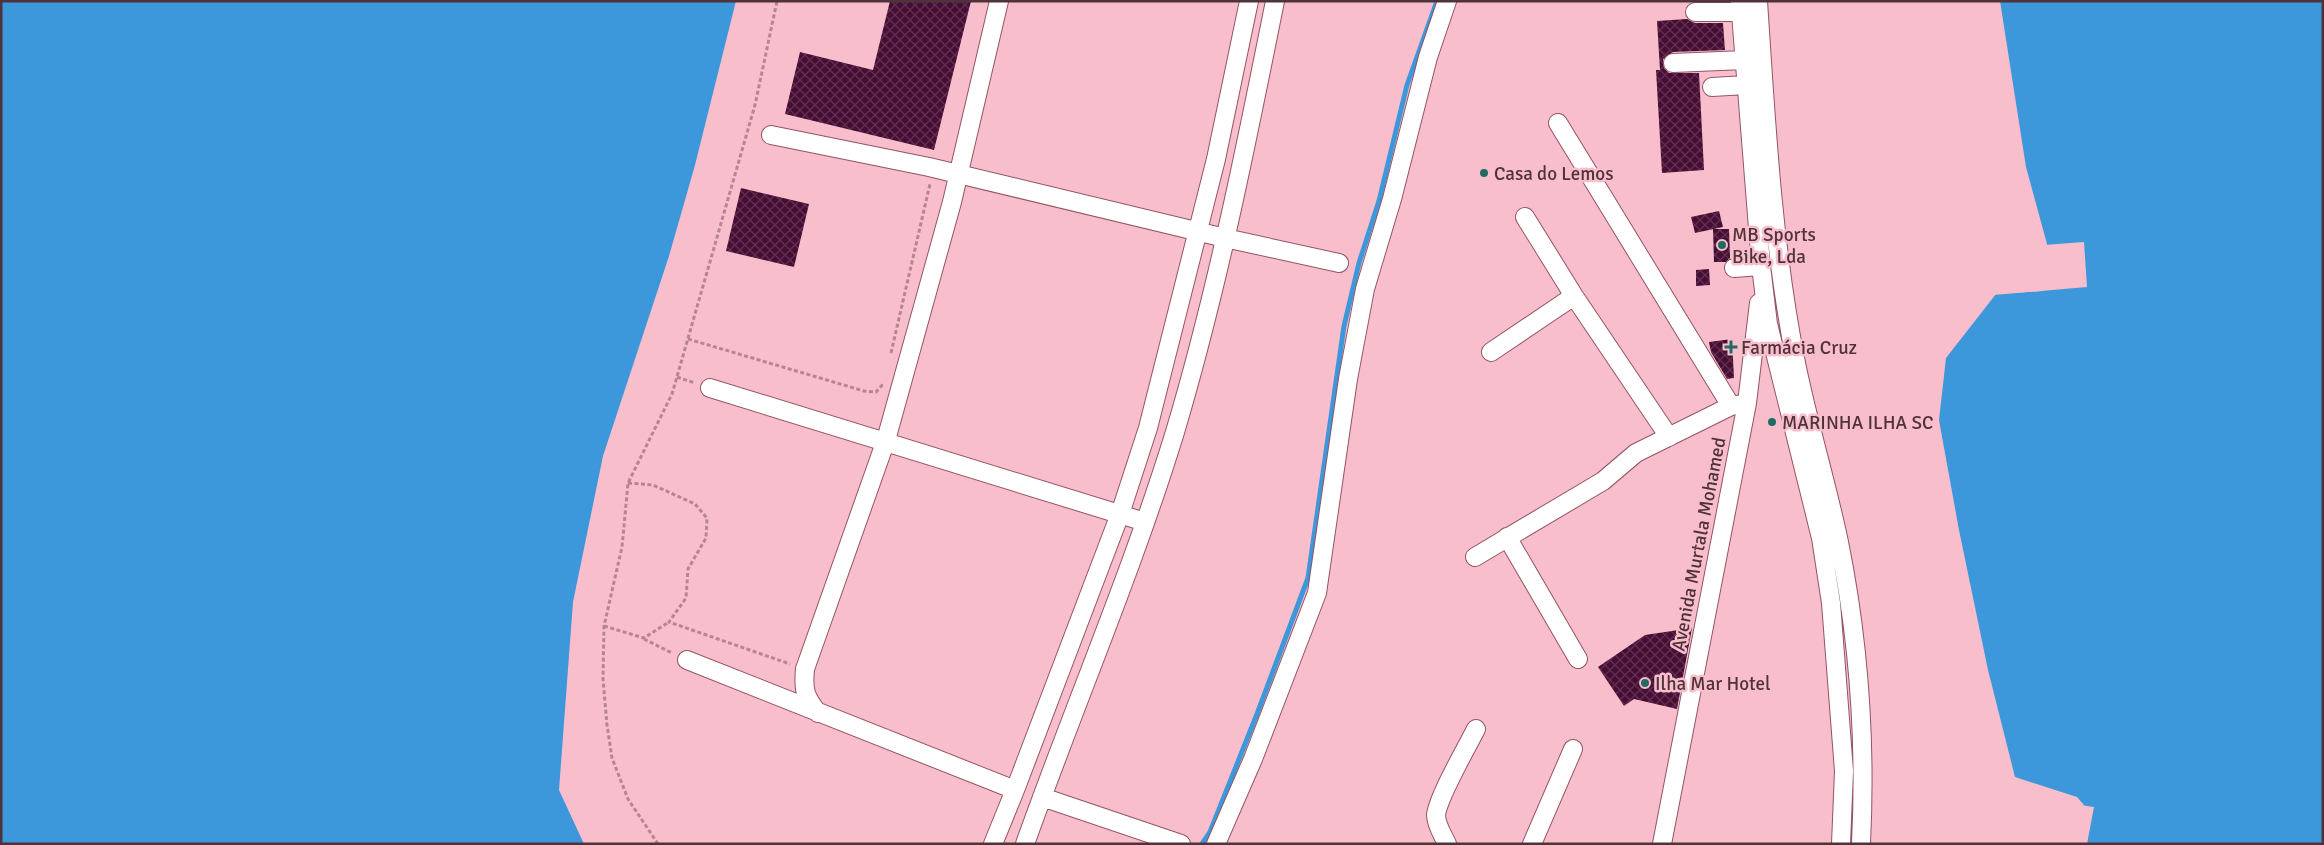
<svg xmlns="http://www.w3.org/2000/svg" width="2324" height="845" font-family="Signika,sans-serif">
<defs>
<pattern id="building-cross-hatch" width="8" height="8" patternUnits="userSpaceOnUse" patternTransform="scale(1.25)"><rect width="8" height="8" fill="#470d34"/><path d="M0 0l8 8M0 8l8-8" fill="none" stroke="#613151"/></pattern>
</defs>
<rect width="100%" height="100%" fill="#f9becb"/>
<!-- water -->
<path fill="#3c97db" d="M1 1H736L695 165 669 256 603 456 573 602 559 790 584 844H1Z
M2000 1H2323V844H2075L2084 805 2077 797 2015 777 1988 670 1959 530 1939 420 1946 358 1996 294 2043 291 2047 244 2026 167Z"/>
<!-- pier -->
<path fill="#f9becb" d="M2084 242 2087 287 1993 295 1996 292 2041 289 2044 245Z
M2080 805 2094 807 2087 844H2073Z"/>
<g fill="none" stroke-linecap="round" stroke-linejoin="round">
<!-- stream -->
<path stroke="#3c97db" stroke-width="5" d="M1202 844 1210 832 1257 714 1308 578 1344 326 1359 263 1379 201 1407 85 1437 1"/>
</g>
<!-- building -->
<path fill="url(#building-cross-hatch)" d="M890 1H971L934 150 785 114 800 52 873 70Z
M1687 19 1695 23H1723L1725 50 1673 52 1663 59 1664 68 1669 73H1699L1704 170 1662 173 1656 70H1660L1657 21Z
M741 188 809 204 794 267 726 251Z
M1719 211 1723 227 1695 233 1691 217Z
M1713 229H1729L1730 258 1726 262H1714Z
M1709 269 1710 285 1696 286V270Z
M1732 339 1734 378 1727 379 1711 352 1709 342Z
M1692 628 1677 709 1634 699 1624 706 1598 667 1645 635Z"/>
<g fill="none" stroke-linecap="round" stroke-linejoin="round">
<defs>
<path id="minor" d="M1740 1 1761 266 1768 324 1821 538 1831 603 1844 771 1841 844
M1758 1C1766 121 1772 240 1795 358 1807 420 1826 480 1839 542 1859 641 1866 743 1861 844
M1695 12H1741
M1673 63 1744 60
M1712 87 1746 85
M1558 123 1731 406
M771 135 929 167 1225 238 1339 263
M1525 217 1574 296 1669 437
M1734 268 1761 266
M1491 352 1574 296
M710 388 1145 522
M1507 537 1578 659
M1475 557 1603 481 1636 453 1731 406 1742 404
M687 660 1015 790
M818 713C805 697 803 690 805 669L886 440 952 202 999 1
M1042 797 1181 844
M993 844 1015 790 1120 514 1148 428 1216 159 1249 1
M1025 844C1074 706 1132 572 1175 432 1217 291 1246 146 1275 1
M1216 844 1253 759 1317 593 1348 379 1365 289 1392 199 1428 57 1447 1
M1447 844C1443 835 1436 825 1436 815 1438 797 1467 747 1476 729
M1532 844 1573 749
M1662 844 1747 403 1759 303"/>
</defs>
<!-- minor casing -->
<use href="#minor" stroke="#935464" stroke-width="20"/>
<!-- path -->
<path stroke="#b58691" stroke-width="3" stroke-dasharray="4 2.5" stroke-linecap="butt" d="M688 339 864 391 876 392 884 383
M891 353 930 184
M677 377 695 383
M628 483 653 485 695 504 707 518 706 538 688 569 686 598 669 622 790 664
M604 626 644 638 669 622
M644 639 672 653
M658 844 628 799 612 758 607 725 603 679 604 626 622 547 628 483 672 394 755 105 777 1"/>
<!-- minor -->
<use href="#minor" stroke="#fff" stroke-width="18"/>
</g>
<!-- markers -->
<g fill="#226b63" stroke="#f9becb" stroke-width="2">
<circle cx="1484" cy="173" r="5"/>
<circle cx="1722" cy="245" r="5"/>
<path d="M1728.5 339.5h5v5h5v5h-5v5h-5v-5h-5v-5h5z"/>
<circle cx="1772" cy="422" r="5"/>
<circle cx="1645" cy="683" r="5"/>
</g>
<g text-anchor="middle" stroke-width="5" stroke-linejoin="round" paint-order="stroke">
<!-- poi labels -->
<g font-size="19" fill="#50333a" stroke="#f9becb" text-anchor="start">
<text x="1494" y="180">Casa do Lemos</text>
<text x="1732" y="241">MB Sports<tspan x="1732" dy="22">Bike, Lda</tspan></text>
<text x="1741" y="354">Farmácia Cruz</text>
<text x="1782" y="429">MARINHA ILHA SC</text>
<text x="1655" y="690">Ilha Mar Hotel</text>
</g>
<!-- street labels -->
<g font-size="19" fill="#50333a" stroke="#f9becb">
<text transform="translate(1698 544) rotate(-79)" y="7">Avenida Murtala Mohamed</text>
</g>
</g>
<!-- border -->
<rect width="2324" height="845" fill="none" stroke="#50333a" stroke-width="5"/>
</svg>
